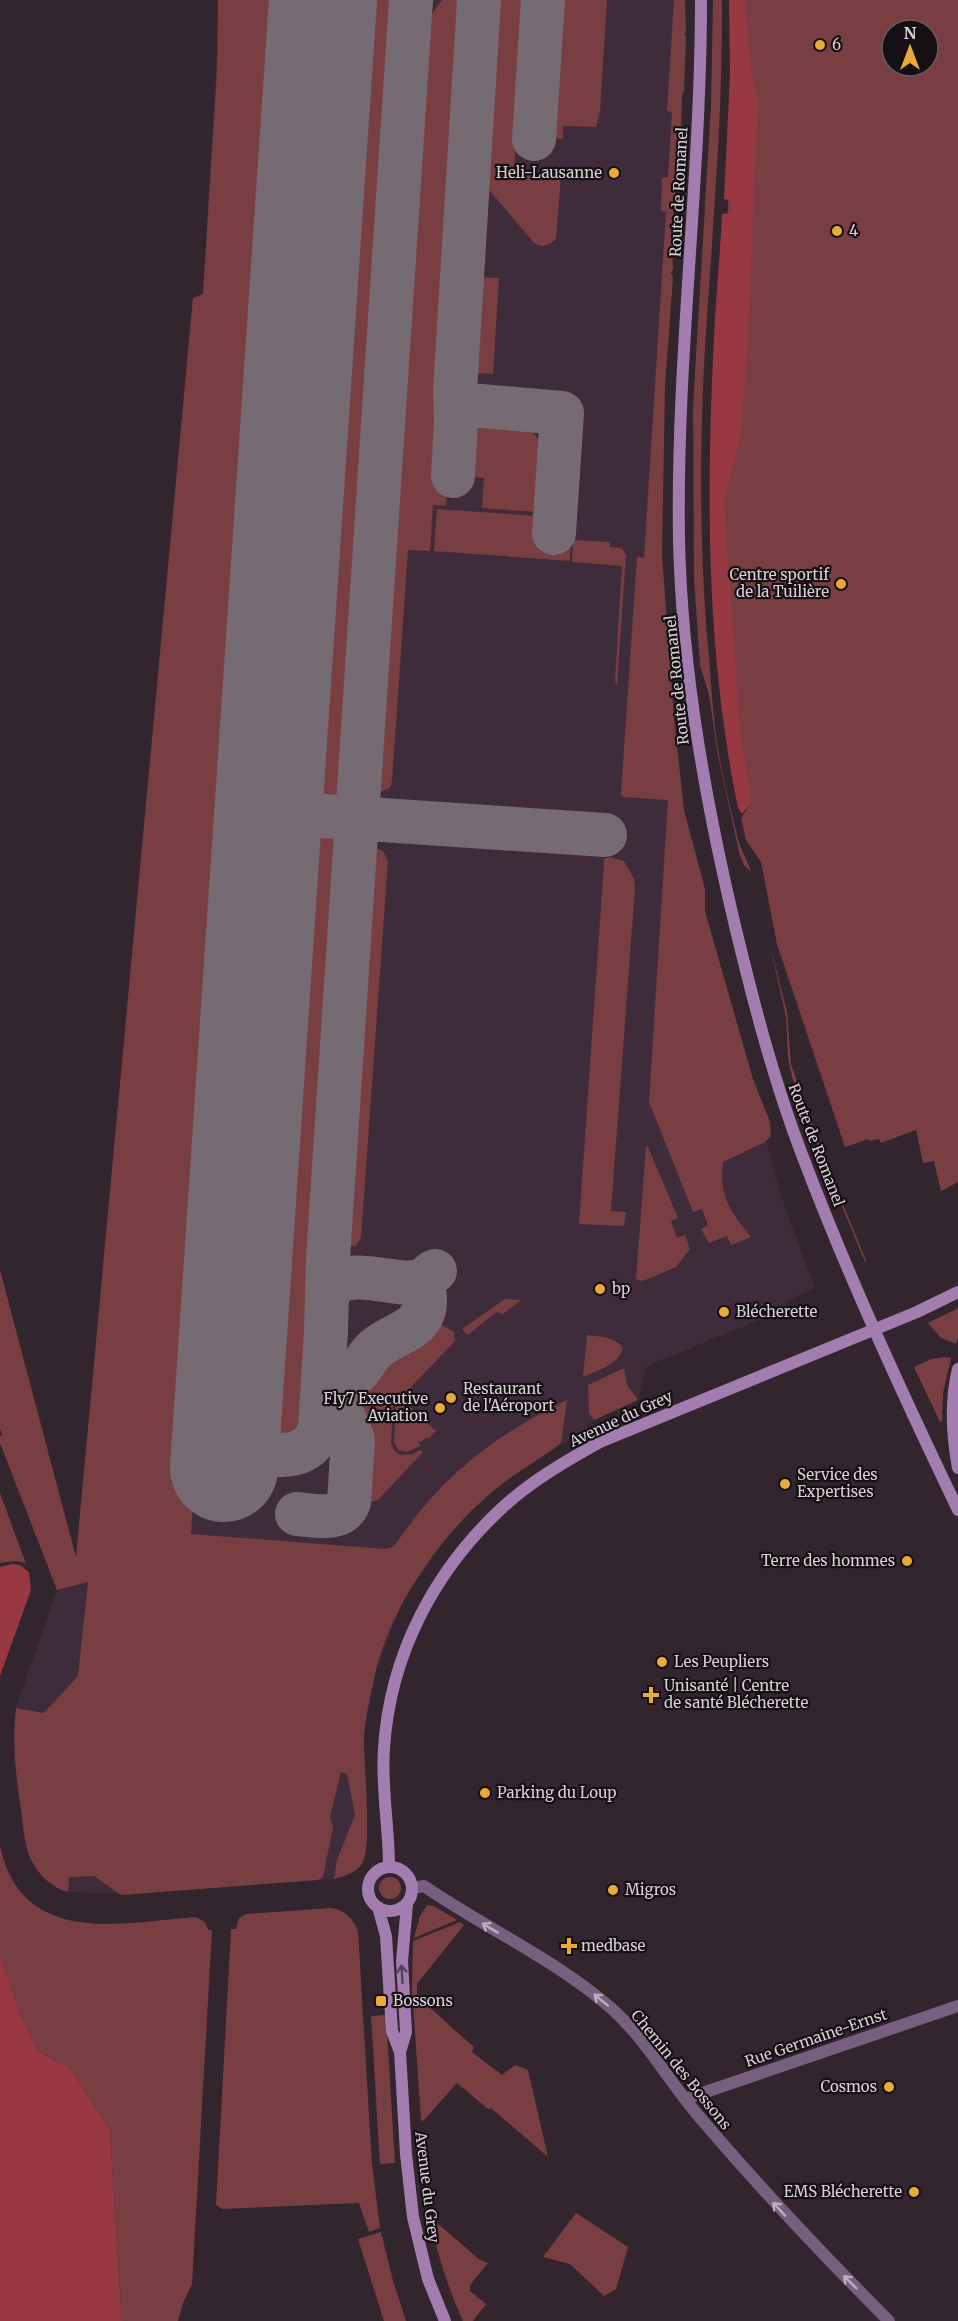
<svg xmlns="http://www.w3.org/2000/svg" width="958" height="2321" font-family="Merriweather,serif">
<rect width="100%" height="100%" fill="#32252e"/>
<!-- built -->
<path fill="#3f2c3a" d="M220 0H682L679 145 666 322 661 468 664 712 700 918 771 1136 766 1141 782 1199 815 1288 786 1302 788 1307 771 1315 647 1366 638 1400 587 1424 588 1428 518 1472 472 1510 445 1540 412 1587 400 1608 376 1670 364 1735 367 1826 365 1851 362 1863 357 1869 345 1876 334 1879 119 1894 68 1892 55 1886 46 1879 37 1870 28 1854 14 1762V1728L16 1708 57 1590 76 1560 193 298 203 294Z"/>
<!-- green -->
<path fill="#793e41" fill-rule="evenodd" d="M218 0H294L191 1534 385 1549 393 1547C407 1529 420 1509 436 1493 473 1453 518 1424 567 1400L561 1443C541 1459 518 1471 498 1487 442 1532 389 1607 374 1679 370 1698 365 1717 364 1737 363 1763 373 1844 362 1864 356 1873 344 1876 334 1879L337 1860 355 1815 347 1774 341 1772 330 1817 333 1827 323 1877 318 1880 121 1895 94 1876 69 1877 68 1892C51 1888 35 1871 29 1855 24 1841 23 1825 21 1810 16 1775 12 1743 16 1708L44 1713 78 1676 88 1582 57 1590 0 1443V1436L2 1435 0 1429V1270L76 1557 193 298 203 294 217 72Z
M354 0H397L401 9V17L350 781C343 815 301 812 298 778L349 13Z
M442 0H461L467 5 439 418 451 420 446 506 433 505 430 551 408 550 392 781 390 788 380 792 373 790 369 780 418 34Z
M494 0H538L528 139 516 138 514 172 561 175 556 239C549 245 544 248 535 244L484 184 483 179Z
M549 0H607L600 111 596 127 563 126V139L546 137 540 130Z
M674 0H685L686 32 684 35 686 36 684 91 682 95 681 151 679 154 681 157 676 180 672 231 675 234V240L672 242 673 269 671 273 673 278 665 386 662 554 674 718 684 810 705 889V911L753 1079 770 1122 771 1136 765 1142 723 1162C719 1198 730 1210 751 1237L731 1245 727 1236 709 1243 701 1229 708 1225 702 1209 693 1212 649 1102 668 800 623 797 621 794 637 557 644 558 666 212 661 211 662 178 668 177 672 112 667 111Z
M713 0H722C723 122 711 244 704 366 699 467 700 569 710 669 712 698 714 727 719 755 724 783 731 811 738 839 741 850 748 861 751 872L744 865 740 856 718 756 709 695 700 665 694 578 693 407 711 105Z
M731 0H958V1182L941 1191 934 1161 923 1163 916 1130 881 1143 879 1139 869 1141V1139L845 1147 777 944 761 862 746 840 741 818 749 806 731 717 715 451 735 74ZM892 30H928V66H892Z
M479 277 499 278 493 374 472 373 469 370 474 281Z
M463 420 526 424 542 444 537 512 482 508 484 478 459 476Z
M437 509 537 516 536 533 571 535 570 561 434 551Z
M573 540 610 542V547L622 548 626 555 617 686 615 681 622 566 572 562Z
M320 827C336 831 344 839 345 855L308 1420C300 1454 259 1452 256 1417L293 851C296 836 305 828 320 827Z
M376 848 383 851 388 861 361 1237 356 1246H346L340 1242 338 1235 364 860 369 850Z
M609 857 624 861 634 879 635 888 611 1211 626 1212 624 1226 579 1224 604 863V859Z
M769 941 787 1012 791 1064 824 1158 866 1260 865 1262 822 1158 792 1077 788 1058 786 1017Z
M646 1147H648L678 1218 671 1221 677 1238 685 1235 690 1249 676 1267 643 1281 636 1279Z
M505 1299 521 1300 503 1314 496 1312 468 1335 462 1329Z
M958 1308V1338L956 1344 941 1338 928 1323Z
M442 1325 454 1332 455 1341 393 1406 391 1443 394 1450 400 1455 413 1454 420 1450 423 1452 378 1500 371 1502 358 1500 364 1402 382 1357 435 1327Z
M587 1335C601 1337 614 1336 623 1348 620 1364 596 1371 583 1377Z
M946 1357 951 1358 943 1393 942 1421 940 1422 914 1367 931 1359Z
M624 1368 627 1385 638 1400 594 1420 589 1413 588 1385Z
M403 1400 436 1431 428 1439 426 1438 421 1442 418 1441 420 1446 407 1452 398 1450 394 1441 396 1407Z
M0 1493 25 1561 26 1563 15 1561 0 1563Z
M0 1846C22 1947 120 1923 196 1917L205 1922 208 1930H212L192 2284 183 2303 178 2321H122L110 2131 72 2070 37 2050 20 2013 0 1956Z
M379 1888a11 11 0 1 1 22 0a11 11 0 1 1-22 0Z
M427 1905 434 1906 457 1920 414 1938 420 1916Z
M331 1908C345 1910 354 1919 358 1932L372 2164 380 2228 369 2232 359 2203 222 2209 216 2205 231 1929H236L239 1918 246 1914Z
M460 1922 464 1925 417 1984V1994C435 2013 454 2030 474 2047L472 2052 502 2075 515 2065 528 2070 548 2157 491 2108 488 2109 457 2083 423 2121 421 2120 412 1989 413 1941Z
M386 2015 395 2163 380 2164 371 2016Z
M431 2210 433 2212 437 2223 480 2260 488 2263 470 2285V2291L486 2304 473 2321H463C447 2286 436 2250 429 2213Z
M576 2213 628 2247 616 2289 604 2296 570 2264 543 2257Z
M381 2232 393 2281 406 2321H384L358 2239Z"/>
<!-- forest -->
<path fill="#983841" d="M729 0H745L751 70 758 100 747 355 741 436 724 502 740 731 752 802 742 814 738 808C706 654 706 494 714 337 716 296 720 255 722 214L731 213 732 201 724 199 730 74Z
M13 1564 20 1565 29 1572 31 1590 0 1676V1567Z
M0 1956 20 2013 37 2050 72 2070 110 2131 122 2321H0Z"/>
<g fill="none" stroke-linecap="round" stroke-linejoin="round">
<!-- taxiway -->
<path stroke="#766b73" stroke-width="44" d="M321 20 327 0
M534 139 543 0
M455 391 458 399 470 405 562 413 554 533
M453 476 456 421 455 391 479 0
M271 764C274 790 282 807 309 815L605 835
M265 868C271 838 287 818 319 816
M328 1295C339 1261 394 1288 420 1282 427 1280 429 1273 435 1271
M324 1365 325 1372C330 1377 335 1379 342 1379 361 1377 363 1360 375 1349 394 1332 426 1331 425 1299 425 1290 420 1286 412 1282
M228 1416C229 1425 230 1436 236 1443 243 1452 256 1455 266 1455 290 1456 312 1455 320 1428L326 1331 328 1258 411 0
M297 1514C314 1515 341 1523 349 1502L353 1440 327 1376"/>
<!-- runway -->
<path stroke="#766b73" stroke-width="108" d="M224 1468 323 0"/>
<!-- street -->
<path stroke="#775f80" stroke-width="12" d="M412 1888 424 1886C485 1928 555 1959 611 2008 645 2038 668 2080 697 2114 758 2186 822 2254 889 2321
M685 2099 958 2006"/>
<!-- secondary -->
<path stroke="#a37cb0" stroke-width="12" d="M701 0C701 180 676 359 679 540 682 672 706 805 737 934 755 1008 774 1081 801 1152 847 1274 902 1393 958 1510
M958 1369C950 1402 952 1436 958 1468
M389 1867C389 1827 381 1787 384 1748 390 1655 434 1571 502 1508 531 1481 566 1461 600 1442L917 1312 958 1292
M368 1889a22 22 0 1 1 44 0a22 22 0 1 1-44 0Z
M378 1907 386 1936 392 2031 400 2052 406 2154 413 2217 428 2279 445 2321
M400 2052 406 2032 402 1961 407 1904"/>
</g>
<!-- one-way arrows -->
<defs><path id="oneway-shaft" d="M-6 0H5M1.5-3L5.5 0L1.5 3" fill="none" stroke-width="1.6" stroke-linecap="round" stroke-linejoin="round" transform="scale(1.5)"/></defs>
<g stroke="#bcaebc">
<use href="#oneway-shaft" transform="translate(490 1928) rotate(-149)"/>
<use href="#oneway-shaft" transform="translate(601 2000) rotate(-141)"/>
<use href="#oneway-shaft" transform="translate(779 2209) rotate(-133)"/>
<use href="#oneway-shaft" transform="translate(850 2282) rotate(-135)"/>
</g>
<use stroke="#55415a" href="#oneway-shaft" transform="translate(402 1974) rotate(-94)"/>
<!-- markers -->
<g fill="#e9ab38" stroke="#161014" stroke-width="2">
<circle cx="820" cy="45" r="6"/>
<circle cx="614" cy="173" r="6"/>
<circle cx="837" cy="231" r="6"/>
<circle cx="841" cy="584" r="6"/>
<circle cx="600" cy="1289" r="6"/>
<circle cx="724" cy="1312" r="6"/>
<circle cx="451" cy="1398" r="6"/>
<circle cx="440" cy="1408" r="6"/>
<circle cx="785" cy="1484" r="6"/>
<circle cx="907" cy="1561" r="6"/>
<circle cx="662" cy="1662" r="6"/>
<path d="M648 1686h6v6h6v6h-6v6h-6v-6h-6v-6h6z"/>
<circle cx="485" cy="1793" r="6"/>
<circle cx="613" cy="1890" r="6"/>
<path d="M566 1937h6v6h6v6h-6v6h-6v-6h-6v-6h6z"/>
<rect x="375" y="1995" width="12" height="12" rx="3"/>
<circle cx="889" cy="2087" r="6"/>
<circle cx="914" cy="2192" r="6"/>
</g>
<g text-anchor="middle" stroke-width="4.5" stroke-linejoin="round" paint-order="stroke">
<!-- poi labels -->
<g font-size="15" fill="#d9d0d6" stroke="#161014" text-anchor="start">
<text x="832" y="50">6</text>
<text x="602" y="178" text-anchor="end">Heli-Lausanne</text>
<text x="849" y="236">4</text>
<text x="829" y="580" text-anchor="end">Centre sportif<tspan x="829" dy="17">de la Tuilière</tspan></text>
<text x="612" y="1294">bp</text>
<text x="736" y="1317">Blécherette</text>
<text x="463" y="1394">Restaurant<tspan x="463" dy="17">de l'Aéroport</tspan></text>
<text x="428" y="1404" text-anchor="end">Fly7 Executive<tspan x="428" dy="17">Aviation</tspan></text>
<text x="797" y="1480">Service des<tspan x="797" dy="17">Expertises</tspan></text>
<text x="895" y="1566" text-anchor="end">Terre des hommes</text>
<text x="674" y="1667">Les Peupliers</text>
<text x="664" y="1691">Unisanté | Centre<tspan x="664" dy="17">de santé Blécherette</tspan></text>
<text x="497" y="1798">Parking du Loup</text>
<text x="625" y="1895">Migros</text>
<text x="581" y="1951">medbase</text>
<text x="393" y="2006">Bossons</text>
<text x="877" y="2092" text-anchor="end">Cosmos</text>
<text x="902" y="2197" text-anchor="end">EMS Blécherette</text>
</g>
<!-- street labels -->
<g font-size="15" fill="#d9d0d6" stroke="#161014">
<text transform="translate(679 192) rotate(-87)" y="5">Route de Romanel</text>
<text transform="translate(677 680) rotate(-96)" y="5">Route de Romanel</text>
<text transform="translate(816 1145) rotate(69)" y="5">Route de Romanel</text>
<text transform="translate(621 1419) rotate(-25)" y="5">Avenue du Grey</text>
<text transform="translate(816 2038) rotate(-19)" y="5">Rue Germaine-Ernst</text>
<text transform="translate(681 2070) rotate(51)" y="5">Chemin des Bossons</text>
<text transform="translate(427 2187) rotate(83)" y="5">Avenue du Grey</text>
</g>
</g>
<!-- north arrow -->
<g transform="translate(910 48)"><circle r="28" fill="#161014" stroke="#645d62" stroke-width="1.5"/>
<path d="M0-4.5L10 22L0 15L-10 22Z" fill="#e9ab38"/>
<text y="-9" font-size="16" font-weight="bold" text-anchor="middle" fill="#d9d0d6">N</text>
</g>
</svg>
